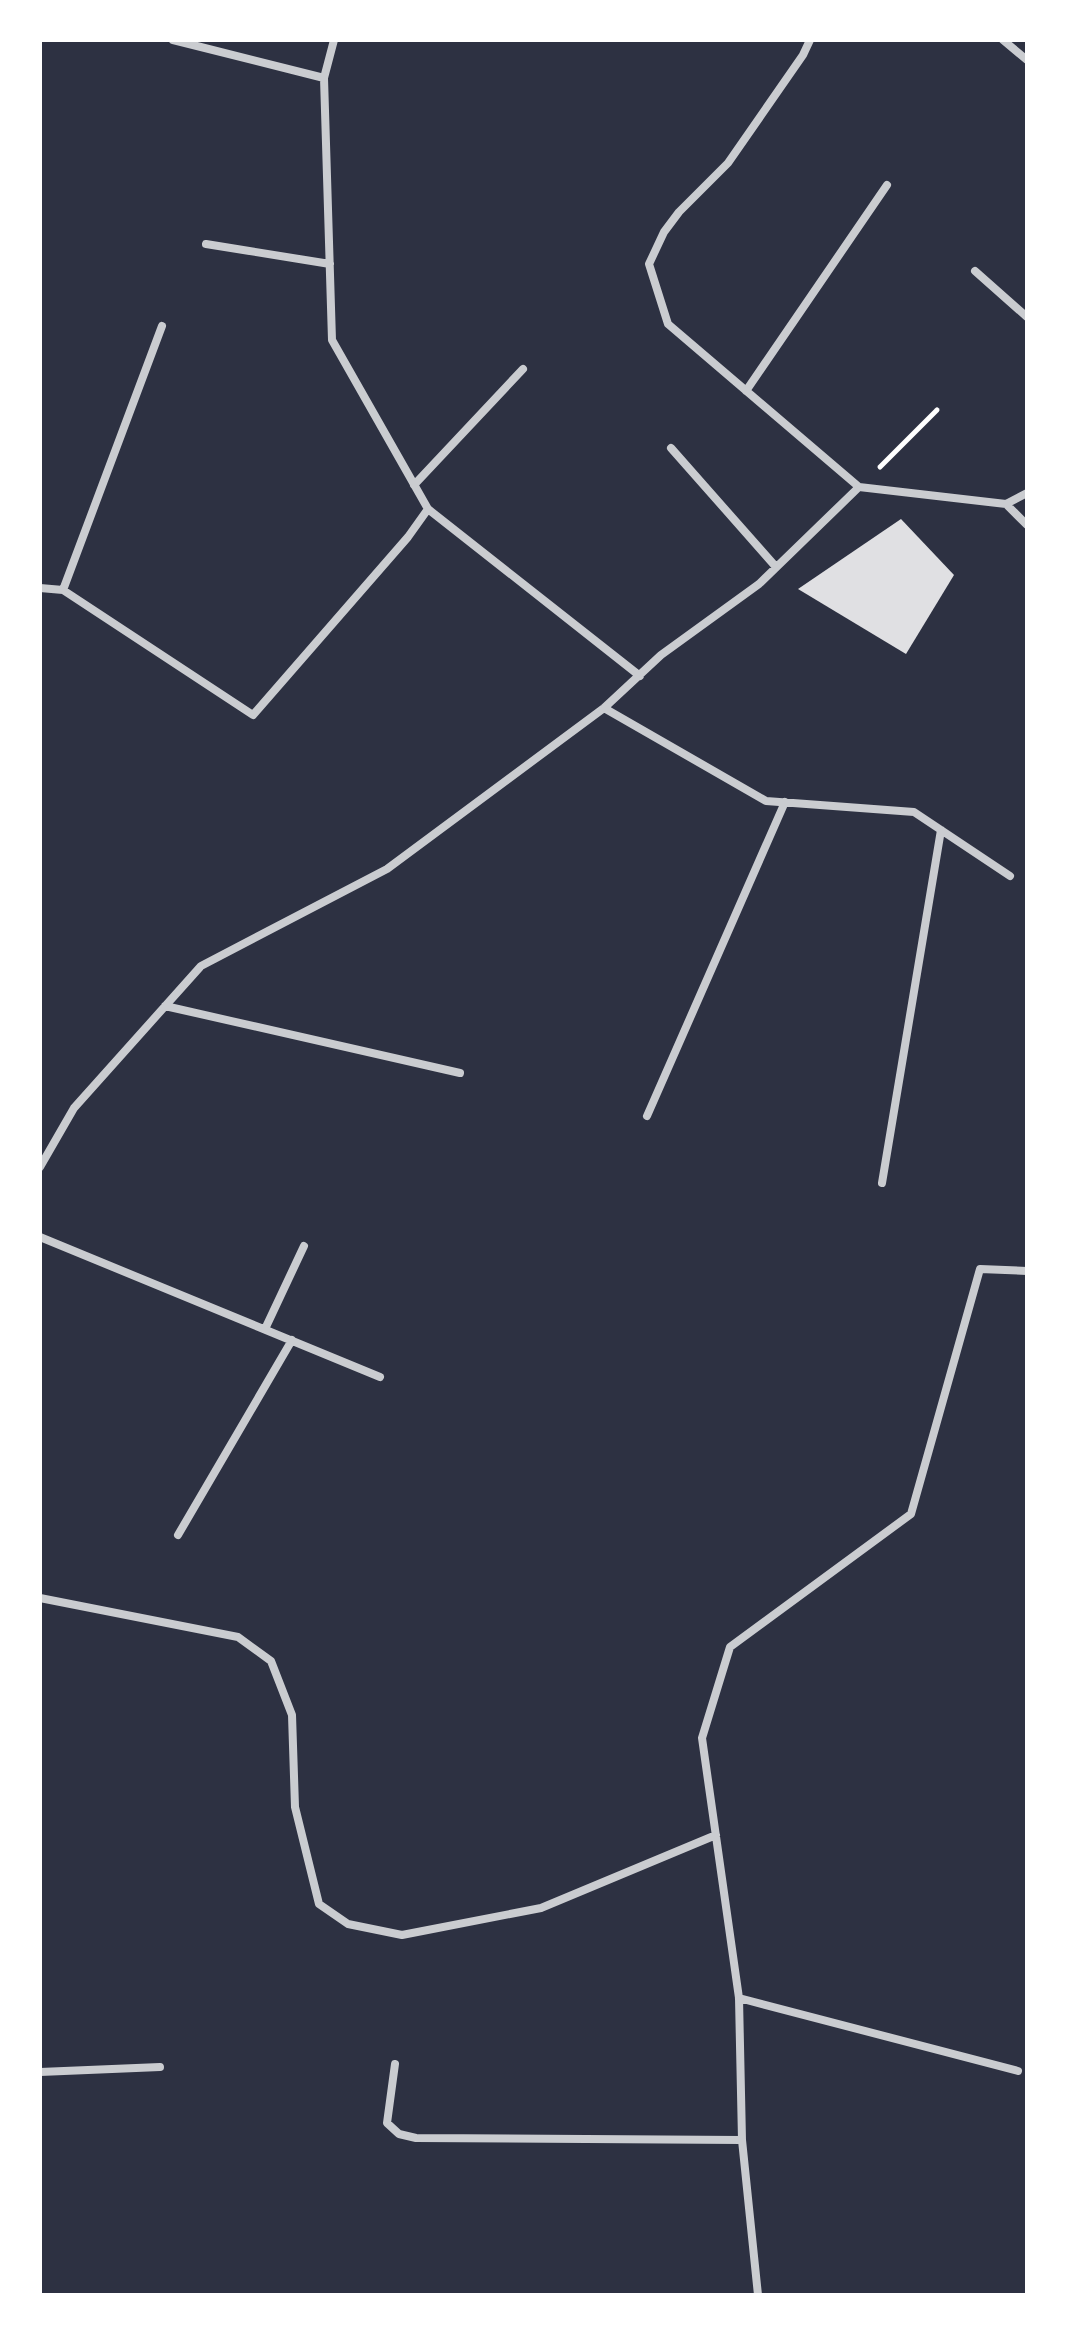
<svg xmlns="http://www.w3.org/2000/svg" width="1067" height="2335" font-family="Spectral,serif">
<rect width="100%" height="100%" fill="#2d3142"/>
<!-- building -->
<path fill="#e0e0e3" d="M901 519 954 575 906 654 798 589Z"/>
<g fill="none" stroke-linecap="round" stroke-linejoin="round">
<!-- path -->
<path stroke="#fff" stroke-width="5" d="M880 467 937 410"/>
<!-- minor -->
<path stroke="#caccd0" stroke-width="8" d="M173 40 324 78
M334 40 324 78 332 340 428 509
M810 40 803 55 728 163 679 212 664 232 649 264 668 324 859 487
M1003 40 1027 60
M206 244 330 264
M975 271 1027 317
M746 391 887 185
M671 448 776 567
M414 485 523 369
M859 487 1006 504 1027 493
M1006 504 1027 525
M40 588 63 590 253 715 408 537 428 509 640 676
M63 590 162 326
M604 708 766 801 914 812 1010 876
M165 1006 460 1073
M647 1116 785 802
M40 1167 74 1108 201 966 387 869 604 708 661 655 759 584 859 487
M882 1183 941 830
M40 1237 380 1377
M265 1329 304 1246
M178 1535 292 1340
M40 1598 238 1637 271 1661 292 1715 295 1807 319 1904 348 1924 402 1935 541 1908 716 1835
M739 1998 1018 2071
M395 2064 387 2123 399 2134 416 2138 742 2140
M40 2072 160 2067
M758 2295 742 2140 739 1998 702 1738 730 1647 911 1514 980 1269 1027 1271"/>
</g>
<!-- border -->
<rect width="1067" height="2335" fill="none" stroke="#ffffff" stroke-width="84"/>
</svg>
